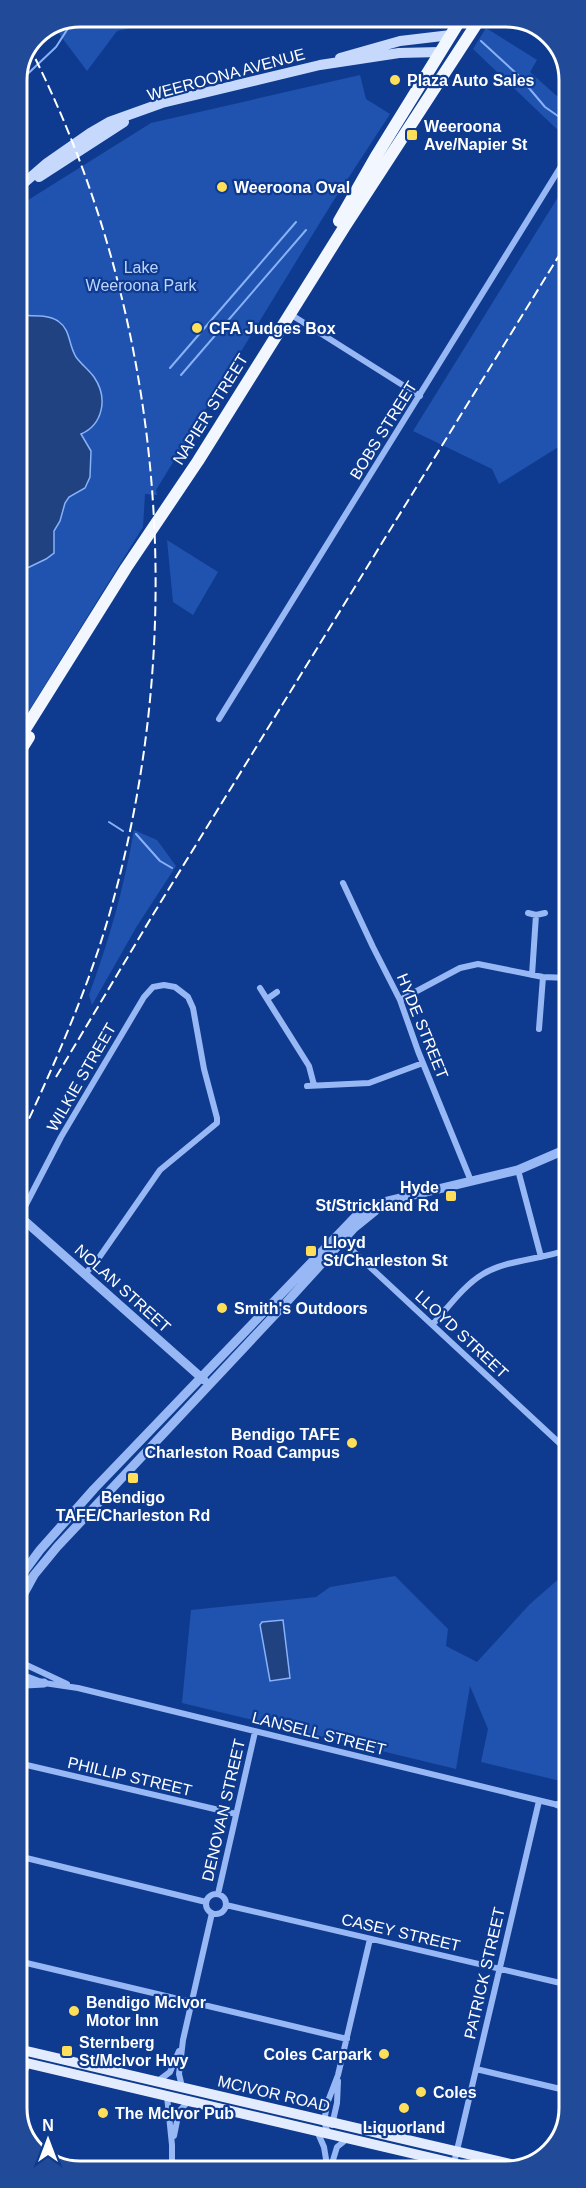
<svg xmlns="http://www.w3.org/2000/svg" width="586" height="2188" font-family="Arial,sans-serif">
<rect width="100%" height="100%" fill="#0e3b8f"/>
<!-- green -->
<path fill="#2053af" d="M80 17H180L117 31 87 71 54 27Z
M486 28 537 60 530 72 568 106V123L562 134 473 49Z
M360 75 366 99 390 114 332 203 156 490 157 495 145 494 143 527 17 730V207L151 123Z
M568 181V441L499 484 492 469 413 431Z
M167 540 218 572 193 615 173 602Z
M134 830 157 840 176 866 137 926 92 1005 89 995C109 940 124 888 134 830Z
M569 1570V1783L481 1762 488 1729 470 1686 456 1769 182 1703 191 1610 316 1597 330 1587 395 1576 448 1629 446 1646 477 1662 530 1604Z"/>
<!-- water -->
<path fill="#214281" stroke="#88b1f8" stroke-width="1.5" d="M17 315C29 316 47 314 58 321 71 330 68 344 76 357 81 364 89 370 94 377 109 399 102 425 81 434L91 451 90 477 85 488 69 497 65 503 60 521 54 531V553L46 559 17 573Z
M283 1620 290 1678 270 1681 260 1625 262 1622Z"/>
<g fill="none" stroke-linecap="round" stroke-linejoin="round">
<!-- stream -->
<path stroke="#88b1f8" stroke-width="2" d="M481 41 518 75 545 107 568 123
M17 84 56 47 74 19
M170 368 296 222
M181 375 306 230
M109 822 123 831
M136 834 160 861 172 868"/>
<!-- minor -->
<path stroke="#97b8f4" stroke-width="6" d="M290 314 420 396
M219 719 568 155
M343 883 373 947 400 1000 418 1051 471 1181
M528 913 536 915 545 913
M532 975 536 915
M260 988 309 1066 314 1085
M267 999 277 992
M400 1000 460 968 478 964 543 977 569 978
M539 1029 543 977
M307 1086 369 1083 423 1063
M518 1170 541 1257
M20 1216 61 1137 144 997 153 987 164 985 175 987 188 997 193 1008 204 1069 217 1118V1123L160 1170 96 1262 85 1274
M341 1240 569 1452
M433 1324C448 1308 463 1286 483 1274 508 1259 542 1260 569 1249
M18 1661 67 1684
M18 1673 44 1683 78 1688 554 1804 569 1810
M18 1763 236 1814
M557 1804 569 1803
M18 1856 206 1902
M206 1904a10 10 0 1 1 20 0a10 10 0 1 1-20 0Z
M218 1894 255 1732
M226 1905 569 1985
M18 1961 347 2039
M476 2069 569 2091
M158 2081 170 2072 179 2051
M182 2087 179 2074 183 2040 212 1913
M167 2096 172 2145V2171
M18 2121C23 2101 17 2081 29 2063
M332 2125 337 2103 338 2081
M317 2131 324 2147 328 2171
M328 2133 324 2121 328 2101 338 2075 370 1939
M174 2136 179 2111 189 2101
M454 2163 539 1801
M330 2170 337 2147 347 2139"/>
<!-- tertiary -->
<path stroke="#97b8f4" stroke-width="9" d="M17 1214 204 1380
M17 1581 40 1550 94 1489 356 1216 384 1202 518 1170 569 1148
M17 1606 34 1575 57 1547 284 1305 354 1228 375 1211
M18 1690 25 1684 44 1683"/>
<!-- secondary -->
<path stroke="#c6d9fd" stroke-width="10" d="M340 58 400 41 451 35
M39 177 124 122
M17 189 47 163 90 133 109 122 162 103 320 65 399 53 440 52"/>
<!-- primary -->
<path stroke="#e3ecff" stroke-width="10" d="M18 2049 523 2167
M18 2061 483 2170"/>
<!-- trunk -->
<path stroke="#f1f6ff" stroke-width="12" d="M339 221 375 158 462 17
M17 742 126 568 198 461 345 226 481 17
M17 756 29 737"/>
<!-- rail -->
<path stroke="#fff" stroke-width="2" stroke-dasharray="10 4.5" stroke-linecap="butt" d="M56 1077 154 913 568 241
M17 1145C52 1069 87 993 110 912 191 628 164 312 30 48"/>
</g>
<!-- markers -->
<g fill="#ffde59" stroke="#0e3b8f" stroke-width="2">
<circle cx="395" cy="80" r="6"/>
<rect x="406" y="129" width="12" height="12" rx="3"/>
<circle cx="222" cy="187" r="6"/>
<circle cx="197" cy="328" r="6"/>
<rect x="445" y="1190" width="12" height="12" rx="3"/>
<rect x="305" y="1245" width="12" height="12" rx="3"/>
<circle cx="222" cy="1308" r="6"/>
<circle cx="352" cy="1443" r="6"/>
<rect x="127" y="1472" width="12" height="12" rx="3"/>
<circle cx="74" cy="2011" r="6"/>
<rect x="61" y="2045" width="12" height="12" rx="3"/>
<circle cx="384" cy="2054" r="6"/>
<circle cx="421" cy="2092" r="6"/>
<circle cx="404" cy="2108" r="6"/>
<circle cx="103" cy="2113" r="6"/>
</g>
<g text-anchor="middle" stroke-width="4.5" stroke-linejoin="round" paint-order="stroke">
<!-- street labels -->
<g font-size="16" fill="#fff" stroke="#0e3b8f">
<text transform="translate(226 74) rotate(-15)" y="6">WEEROONA AVENUE</text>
<text transform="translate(210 409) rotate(-58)" y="6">NAPIER STREET</text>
<text transform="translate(383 430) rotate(-58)" y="6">BOBS STREET</text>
<text transform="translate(423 1026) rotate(68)" y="6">HYDE STREET</text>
<text transform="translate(81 1077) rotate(-60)" y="6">WILKIE STREET</text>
<text transform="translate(123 1288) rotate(42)" y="6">NOLAN STREET</text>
<text transform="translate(462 1334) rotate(43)" y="6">LLOYD STREET</text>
<text transform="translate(319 1733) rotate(14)" y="6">LANSELL STREET</text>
<text transform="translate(130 1776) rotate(13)" y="6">PHILLIP STREET</text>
<text transform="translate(223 1810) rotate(-77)" y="6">DENOVAN STREET</text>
<text transform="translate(401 1932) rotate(13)" y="6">CASEY STREET</text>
<text transform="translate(484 1973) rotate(-77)" y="6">PATRICK STREET</text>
<text transform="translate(274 2093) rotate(13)" y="6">MCIVOR ROAD</text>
</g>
<!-- poi labels -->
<g font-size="16" font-weight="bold" fill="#fff" stroke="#0e3b8f" text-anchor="start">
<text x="407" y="86">Plaza Auto Sales</text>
<text x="424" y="132">Weeroona<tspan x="424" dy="18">Ave/Napier St</tspan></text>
<text x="234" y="193">Weeroona Oval</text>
<text x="209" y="334">CFA Judges Box</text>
<text x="439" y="1193" text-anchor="end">Hyde<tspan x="439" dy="18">St/Strickland Rd</tspan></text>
<text x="323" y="1248">Lloyd<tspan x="323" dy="18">St/Charleston St</tspan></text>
<text x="234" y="1314">Smith's Outdoors</text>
<text x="340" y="1440" text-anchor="end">Bendigo TAFE<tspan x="340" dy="18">Charleston Road Campus</tspan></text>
<text x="133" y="1503" text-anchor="middle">Bendigo<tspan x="133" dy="18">TAFE/Charleston Rd</tspan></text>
<text x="86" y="2008">Bendigo McIvor<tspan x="86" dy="18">Motor Inn</tspan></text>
<text x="79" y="2048">Sternberg<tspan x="79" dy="18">St/McIvor Hwy</tspan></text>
<text x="372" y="2060" text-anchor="end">Coles Carpark</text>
<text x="433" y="2098">Coles</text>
<text x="115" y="2119">The McIvor Pub</text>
<text x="404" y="2133" text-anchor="middle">Liquorland</text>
</g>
<!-- park labels -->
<g font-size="16" fill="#bed5fe" stroke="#0e3b8f">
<text x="141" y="273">Lake<tspan x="141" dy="18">Weeroona Park</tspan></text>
</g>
</g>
<!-- crop -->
<path d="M0 0H586V2188H0ZM80 27H506A53 53 0 0 1 559 80V2108A53 53 0 0 1 506 2161H80A53 53 0 0 1 27 2108V80A53 53 0 0 1 80 27Z" fill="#214b98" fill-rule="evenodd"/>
<path fill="none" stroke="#fff" stroke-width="3" d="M80 27H506A53 53 0 0 1 559 80V2108A53 53 0 0 1 506 2161H80A53 53 0 0 1 27 2108V80A53 53 0 0 1 80 27Z"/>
<!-- north arrow -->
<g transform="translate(48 2140)" stroke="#0e3b8f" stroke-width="4.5" paint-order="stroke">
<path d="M0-4.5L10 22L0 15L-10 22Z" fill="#ffffff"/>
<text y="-9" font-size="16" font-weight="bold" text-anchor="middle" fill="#ffffff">N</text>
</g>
</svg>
